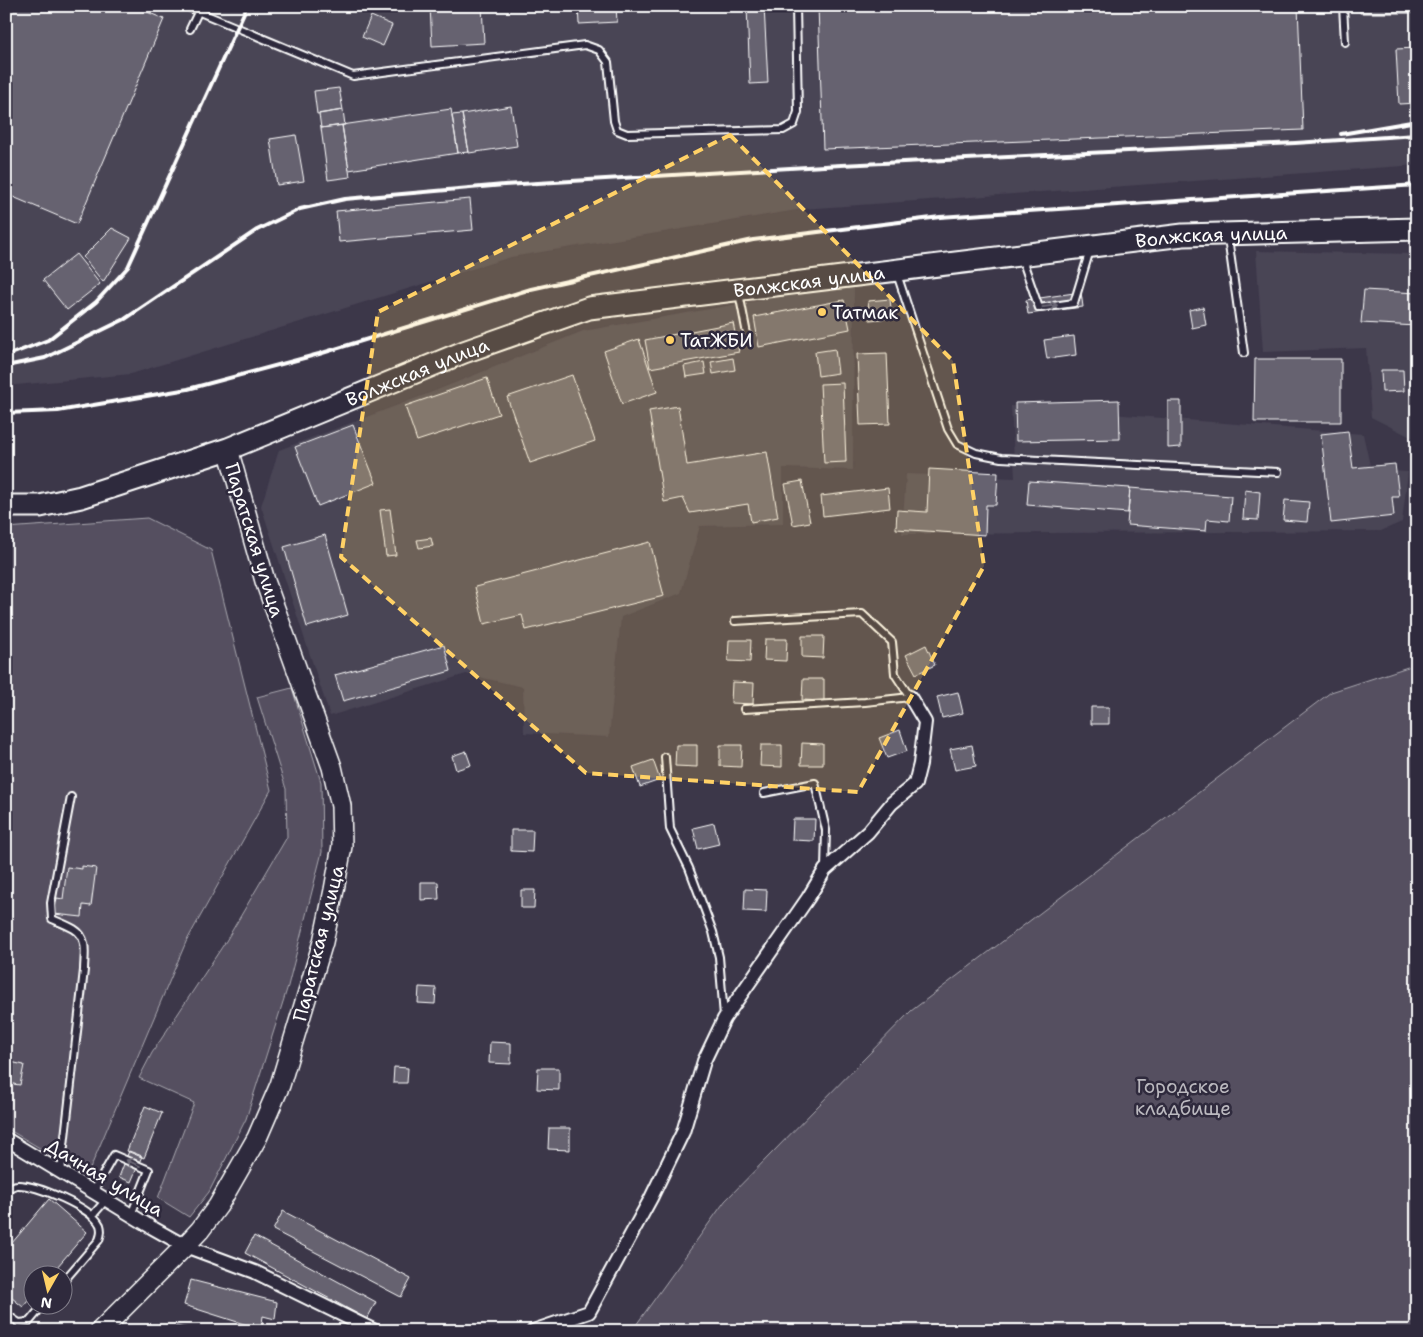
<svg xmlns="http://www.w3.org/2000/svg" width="1423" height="1337" font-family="'Shantell Sans',sans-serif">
<rect width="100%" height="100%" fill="#3c3749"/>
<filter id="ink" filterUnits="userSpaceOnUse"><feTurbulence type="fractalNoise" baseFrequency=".02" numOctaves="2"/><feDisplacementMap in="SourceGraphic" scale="10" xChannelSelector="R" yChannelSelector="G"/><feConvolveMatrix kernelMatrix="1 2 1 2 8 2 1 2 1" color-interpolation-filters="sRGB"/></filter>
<g filter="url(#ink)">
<!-- built -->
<path fill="#494455" d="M6 6H1417V165L803 209 511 257 131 374 6 386Z
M1256 251 1417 254V440L1371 417 1366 348 1263 352Z
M854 284 853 470 783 468V524L700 526 681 593 621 617 609 737 524 733 523 687 466 674 330 716 261 506 279 450 430 393 583 331Z
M1011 406 1363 434 1371 470 1408 472 1402 522 1381 531 902 534 906 474 1015 478Z"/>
<!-- green -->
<path fill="#555060" stroke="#aaa8b0" d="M147 518 211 550 271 790 186 942 87 1176 6 1128V528Z
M1417 664V1331H627L636 1325 725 1201 911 1011 1331 692Z
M292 688 321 782 322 852 288 986 246 1119 209 1192 189 1217 158 1198 194 1103 139 1078 152 1053 226 941 287 837 286 789 257 697Z"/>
<!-- building -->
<path fill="#666270" stroke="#fff" d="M6 6H133L164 19 77 224 6 194Z
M430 6H482L484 43 432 46Z
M578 6H616L617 22 579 24Z
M747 6H764L768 83 750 84Z
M818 6H1298L1303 130 823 149Z
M1360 6H1417V13H1360Z
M371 16 392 25 383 46 362 37Z
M1417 48V103L1399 104 1396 49Z
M339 88 343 110 317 114 314 91Z
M511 106 517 146 469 153 462 114Z
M451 109 458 153 349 170 342 125Z
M343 110 345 125 321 128 319 114Z
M462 114 469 152 458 153 452 115Z
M342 125 350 177 328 180 321 128Z
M296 135 304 181 277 185 270 139Z
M470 199 473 230 339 242 336 211Z
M112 228 131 238 103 282 83 257Z
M76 254 100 284 67 310 43 280Z
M1364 290 1417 293V326L1361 323Z
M1081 292 1083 307 1028 314 1026 300Z
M890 299 892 318 870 320 868 301Z
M844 300 850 329 759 347 754 317Z
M1203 307 1206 325 1192 328 1189 310Z
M733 323 739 352 650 368 645 340Z
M1074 336 1076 355 1047 359 1044 340Z
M639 339 657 392 622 404 604 351Z
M835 349 838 373 818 376 815 352Z
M887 353 890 424 860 425 857 354Z
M733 358 735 370 713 374 711 362Z
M1255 359H1341V422H1254Z
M704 362 706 374 686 377 684 366Z
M1411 369H1417V391H1411Z
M1381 370H1403L1404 391 1382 392Z
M572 375 595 441 530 463 507 397Z
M487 378 499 414 417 441 405 406Z
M843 383 846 462 824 463 820 384Z
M1119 400 1120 439 1016 441 1015 403Z
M1168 401H1181V447L1168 448Z
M678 406 687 465 767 452 778 517 751 522 748 504 690 513 683 498 664 502 649 411Z
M353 425 376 483 318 506 295 447Z
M1348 431 1353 468 1395 464 1399 497H1392L1394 516 1331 523 1321 434Z
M929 469 998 473 996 505H986L985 535 896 529 897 510 927 512Z
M802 481 810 522 793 525 785 484Z
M1029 481 1130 488 1128 513 1027 505Z
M888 488 890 508 823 516 821 496Z
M1130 488 1231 496 1229 521 1207 519 1206 531 1127 525Z
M1245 490 1260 492 1258 520 1243 519Z
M1285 500 1309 502 1307 522 1283 520Z
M390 509 396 555 386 556 380 510Z
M325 535 348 615 307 627 284 547Z
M431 538 433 546 419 548 417 540Z
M650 542 664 596 526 630 522 615 484 624 475 587Z
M802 636H824L823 658 802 657Z
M765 639H787L786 661 764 660Z
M729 640H751L750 662 728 661Z
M444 645 451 671 343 701 335 675Z
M926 645 935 665 916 674 906 655Z
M803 679H824V701L802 700Z
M732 682 754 683 753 704 731 703Z
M958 692 963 713 942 718 937 697Z
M1091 707H1109V724H1091Z
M900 730 907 751 887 758 879 738Z
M802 743 823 744V765H801Z
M676 745H697V767L675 766Z
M720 745H742L741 767 720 766Z
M761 745H782V767L760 766Z
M972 745 976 766 955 770 950 749Z
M466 751 471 765 456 770 452 756Z
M653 760 660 780 640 787 633 767Z
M793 819H815L814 841 792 840Z
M714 823 719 844 698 849 693 828Z
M511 830H533L532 852 511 851Z
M82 866 96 868 91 906 83 905 82 917 54 914 57 898 63 899 67 867 82 869Z
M421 882H438L439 899 421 900Z
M745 889 767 890 766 912 744 911Z
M521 890H535L534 908H521Z
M419 987 436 988 435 1004 418 1003Z
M490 1042 511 1043V1064L489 1063Z
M6 1061 24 1065 20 1085 6 1083Z
M394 1067 408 1068 407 1083H393Z
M538 1068H559V1090L537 1089Z
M145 1106 162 1113 144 1158 127 1151Z
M549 1128H570V1150L548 1149Z
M129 1151 142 1156 131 1182 119 1177Z
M49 1199 87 1232 51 1274H32V1296L23 1307 6 1293V1250Z
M283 1211 411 1279 401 1297 273 1230Z
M254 1236 376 1302 367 1319 245 1253Z
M191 1280 277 1302 275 1319 263 1316 261 1331H246L247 1325 184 1305Z
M176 1326 199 1331H175Z"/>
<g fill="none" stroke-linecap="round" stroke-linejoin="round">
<defs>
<path id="service" d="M185 6 353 76 585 45 599 50 608 62 614 121 617 130 627 134 783 130 794 124 798 112 796 6
M1343 6 1345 42
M190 29 201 6
M1228 238 1244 353
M1022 259 1039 308 1074 303 1090 250
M897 274 948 429 957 444 976 453 1001 458 1278 472
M739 293 747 334
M735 621 862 614 892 642 895 674 910 697 865 702 744 709
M665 757 670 829 689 868 713 932 719 957 724 1016
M764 793 815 783 826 830 825 869
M61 1172 84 970C84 956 89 938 74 929 67 925 59 922 52 919L51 903 71 797
M6 1189C10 1188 14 1185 17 1185 36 1184 92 1208 100 1225 102 1231 101 1235 99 1240L62 1283
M93 1192 114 1155 149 1170 131 1215
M92 1216 106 1200
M6 1314 19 1323 29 1322 44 1304"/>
<path id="minor" d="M6 1139 151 1227 185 1246 255 1272 375 1331
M533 1331 589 1312 651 1198 683 1132 704 1061 724 1019 808 898 825 870 868 832 892 803 915 784 920 764 925 722 910 697"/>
<path id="secondary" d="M100 1331 185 1246 200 1230 218 1206 257 1138 280 1085 323 942 334 890 342 846 341 806 332 767 265 581 228 449"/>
<g id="primary">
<path id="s1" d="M6 506H40L81 497 228 449 464 352 589 308 1183 235 1417 229"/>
</g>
</defs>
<!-- service casing -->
<use href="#service" stroke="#fff" stroke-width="10"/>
<!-- minor casing -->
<use href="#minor" stroke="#fff" stroke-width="16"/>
<!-- secondary casing -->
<use href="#secondary" stroke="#fff" stroke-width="22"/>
<!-- primary casing -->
<use href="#primary" stroke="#fff" stroke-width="25"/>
<!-- service -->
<use href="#service" stroke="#2f2a3d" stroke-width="6"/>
<!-- minor -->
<use href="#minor" stroke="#2f2a3d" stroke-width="12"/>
<!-- secondary -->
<use href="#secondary" stroke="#2f2a3d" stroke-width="19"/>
<!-- primary -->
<use href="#primary" stroke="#2f2a3d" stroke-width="21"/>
<!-- rail -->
<path stroke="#fff" stroke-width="4" d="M1341 134 1417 121
M6 356 48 340 96 302 128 267 247 6
M6 366 45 358 125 319 257 230 300 209 345 199 504 185 841 165 1295 143 1417 135
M6 413 58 411 188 389 319 354 531 289 753 240 940 217 1417 185"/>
</g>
<!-- one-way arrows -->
<defs><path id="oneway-shaft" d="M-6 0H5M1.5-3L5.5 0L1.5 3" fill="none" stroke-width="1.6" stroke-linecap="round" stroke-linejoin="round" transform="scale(1.25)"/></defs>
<g stroke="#6d6a77">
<use href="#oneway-shaft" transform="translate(1050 306) rotate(-7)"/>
<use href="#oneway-shaft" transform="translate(133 1163) rotate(-156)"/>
</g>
</g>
<!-- marked area -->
<path fill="#ffd166" fill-opacity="0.2" stroke="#ffd166" stroke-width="4" stroke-dasharray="10 6" stroke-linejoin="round" d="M730 135 953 361 984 566 858 792 586 773 341 557 378 312Z"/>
<!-- markers -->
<g fill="#ffd166" stroke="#2f2a3d" stroke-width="2">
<circle cx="822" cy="312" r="5"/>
<circle cx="670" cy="340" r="5"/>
</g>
<g text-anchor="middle" stroke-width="5" stroke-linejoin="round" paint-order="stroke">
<!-- street labels -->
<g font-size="19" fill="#fff" stroke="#2f2a3d">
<text dy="7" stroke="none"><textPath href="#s1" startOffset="1245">Волжская улица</textPath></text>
<text dy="7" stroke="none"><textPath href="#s1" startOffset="840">Волжская улица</textPath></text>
<text dy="7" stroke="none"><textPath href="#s1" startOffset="435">Волжская улица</textPath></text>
<text transform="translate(255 540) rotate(73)" y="7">Паратская улица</text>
<text transform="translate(318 943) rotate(-76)" y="7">Паратская улица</text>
<text transform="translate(105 1177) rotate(31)" y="7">Дачная улица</text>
</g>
<!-- poi labels -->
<g font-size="19" fill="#fff" stroke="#2f2a3d" text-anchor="start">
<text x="832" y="319">Татмак</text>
<text x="680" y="347">ТатЖБИ</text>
</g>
<!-- park labels -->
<g font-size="19" fill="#bbb9bf" stroke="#2f2a3d">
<text x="1183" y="1093">Городское<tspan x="1183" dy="22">кладбище</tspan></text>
</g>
</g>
<!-- margin -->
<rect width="1423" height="1337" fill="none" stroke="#2f2a3d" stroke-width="25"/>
<rect x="12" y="12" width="1398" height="1312" fill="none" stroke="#fff" stroke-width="2" filter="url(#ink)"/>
<!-- north arrow -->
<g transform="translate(48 1290) rotate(188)"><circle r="24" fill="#2f2a3d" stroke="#827f8b"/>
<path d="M0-4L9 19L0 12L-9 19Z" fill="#ffd166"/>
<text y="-8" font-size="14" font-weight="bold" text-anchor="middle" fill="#ffffff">N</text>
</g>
</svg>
